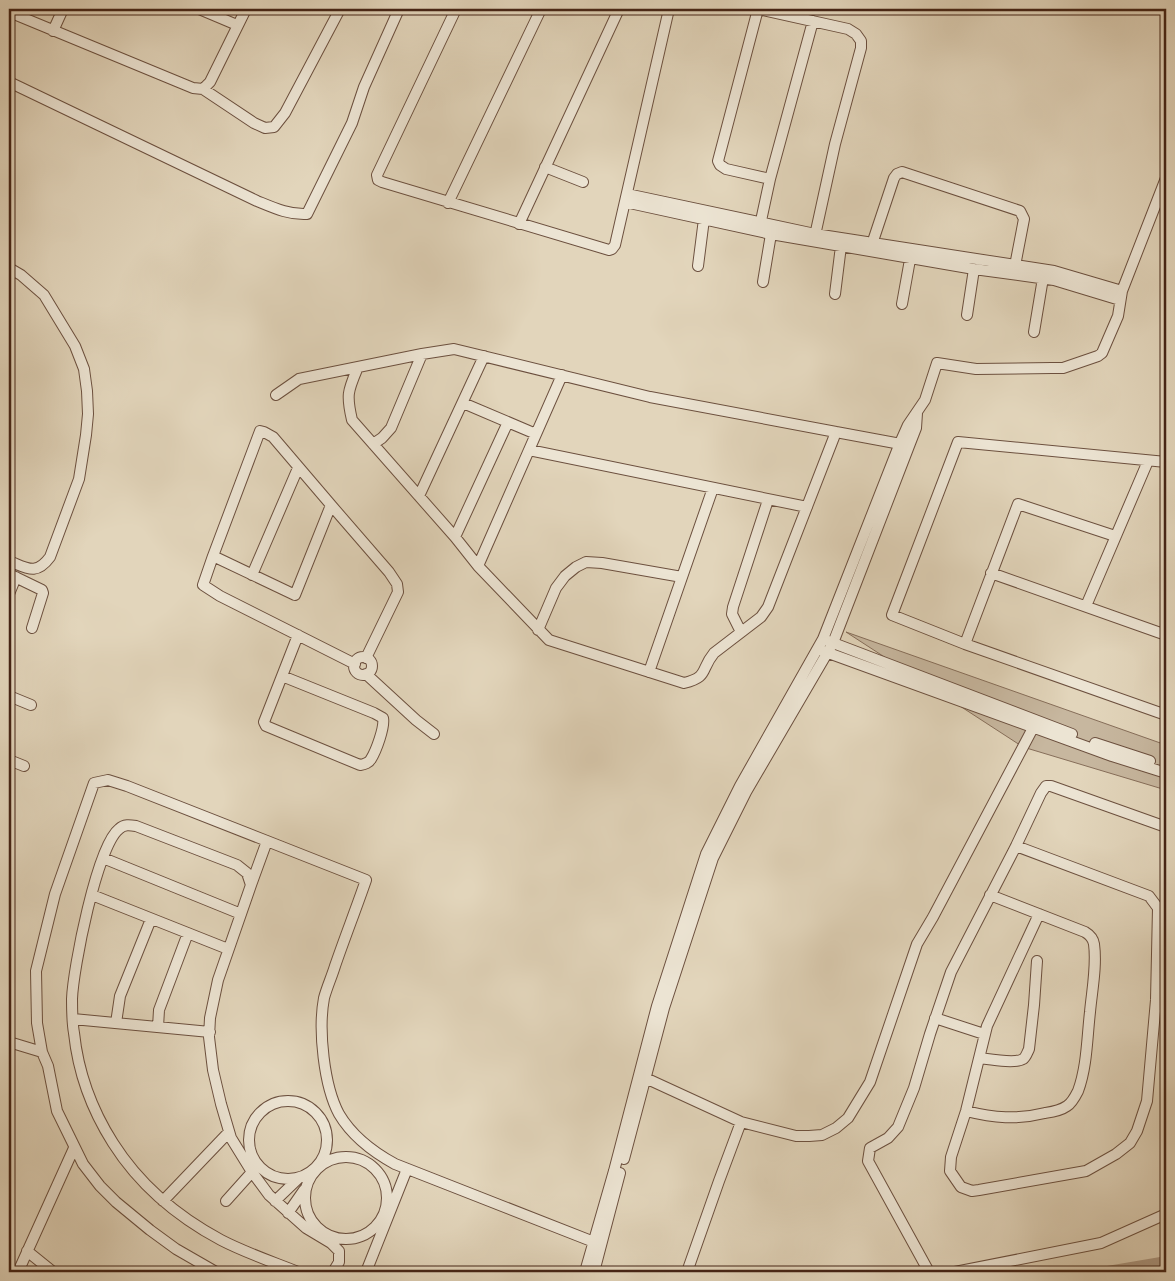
<svg xmlns="http://www.w3.org/2000/svg" width="1175" height="1281" font-family="'IM FELL Great Primer',serif">
<rect width="100%" height="100%" fill="#e2d5bb"/>
<filter id="stains"><feTurbulence type="fractalNoise" baseFrequency=".004" numOctaves="4"/><feColorMatrix values="0 0 0 0 .2 0 0 0 0 .09 0 0 0 0 .02 0 0 0 .5 -.17"/></filter>
<radialGradient id="worn" r=".72"><stop offset=".6" stop-color="#630" stop-opacity="0"/><stop offset="1" stop-color="#630" stop-opacity=".3"/></radialGradient>
<!-- green -->
<path fill="#c7b79f" stroke="#866e5a" d="M846 632 1166 745V790L1023 747Z"/>
<g fill="none" stroke-linecap="round" stroke-linejoin="round">
<!-- river -->
<path stroke="#ad9983" stroke-width="12" d="M1108 1272 1161 1263 1166 1264"/>
<defs>
<path id="minor" d="M199 9 237 25
M456 9 377 175 378 180 382 182 609 250 612 249 615 245 669 9
M758 9 848 29 856 34 861 41V48L835 144 814 240
M758 9 718 161 720 165 726 169 770 179
M9 12 193 88 203 89 210 82 246 9
M53 31 63 9
M9 82 257 201C274 208 289 215 307 214L352 123 364 87 399 9
M203 89 254 123 265 128 274 127 285 113 340 9
M545 167 583 182
M627 194 815 234 1054 271 1122 291
M625 202 771 234 974 269 1054 280 1120 300
M448 203 541 9
M519 224 619 9
M759 230 770 179 813 21
M870 250 894 178 897 174 902 172 1020 211 1024 219 1014 271
M698 266 704 219
M9 268 21 275 44 295 75 346 84 369 87 391 88 414 86 435 79 479 50 557C36 576 27 568 9 561
M763 282 771 234
M835 294 841 246
M902 304 911 254
M967 315 974 269
M1034 332 1043 278
M358 367C348 391 346 394 352 420L455 537 478 566 562 375
M276 395 299 379 422 354 454 349 650 397 836 432 768 607 761 617 714 653C700 670 709 677 684 683L549 640 478 566
M463 403 536 434
M260 431 264 432 273 437 331 505 295 595 213 556Z
M836 432 906 445
M373 444 382 438 391 428 422 354
M529 450 807 507
M1166 462 958 442 892 615 965 644 1166 715
M419 496 484 356
M331 505 389 572 397 584 398 592 366 658
M455 537 508 422
M213 556 203 585 220 596 355 664
M991 573 1166 635
M9 574 42 590 43 593 32 628
M252 575 298 468
M9 594 16 577
M1086 606 1148 461
M538 630 556 588 565 576 576 567 586 562 602 563 682 577
M741 632 732 614 733 607 768 500
M828 641 1072 734
M965 644 1018 504 1115 536
M823 651 1112 756 1166 773
M354 666a9 9 0 1 1 18 0a9 9 0 1 1-18 0Z
M649 672 713 488
M366 674 416 720 434 734
M282 676 374 713 383 718C385 727 376 751 371 759 369 763 365 764 360 765L266 726 264 722 298 635
M9 696 31 705
M1095 743 1150 761
M9 760 24 766
M1016 846 1149 896 1158 908 1156 1000 1147 1101 1137 1131 1130 1143 1116 1154 1086 1171 979 1190 972 1191 961 1187 950 1171 951 1157 966 1111 987 1026 1039 914
M103 858 241 914
M251 885 267 841 366 880C356 909 345 937 335 966 332 976 327 987 324 998 318 1030 324 1086 339 1114 352 1136 373 1152 395 1164L599 1244
M92 895 228 949
M935 1018 984 1034
M73 1019 210 1032
M116 1023 120 996 151 919
M158 1027 159 1010 188 933
M9 1042 42 1052
M979 1058C988 1059 1015 1064 1023 1059 1026 1057 1027 1053 1029 1049L1034 1005 1037 961
M641 1076 741 1122 796 1136H809L822 1135 836 1128 848 1118 870 1082 917 944 933 917 1033 728
M249 1140a39 39 0 1 1 78 0a39 39 0 1 1-78 0Z
M966 1111C994 1118 1017 1120 1045 1113 1052 1112 1060 1111 1067 1106 1072 1103 1075 1097 1078 1091 1087 1067 1087 1038 1090 1012 1092 990 1097 966 1094 944 1093 938 1090 935 1085 932L990 895
M305 1198a41 41 0 1 1 82 0a41 41 0 1 1-82 0Z
M624 1159 664 1008 713 858 746 792 833 643 909 446 916 428 917 413
M163 1201 229 1132
M226 1201 252 1172
M275 1201 300 1177
M288 1213 304 1190
M27 1251 53 1272
M18 1272 74 1148
M216 1272 176 1249 150 1230 116 1202 100 1186 83 1164 57 1111 48 1066 42 1052 37 1023 36 971 55 894 94 783 108 780 127 786 267 841
M298 1272C273 1262 246 1253 221 1240 178 1217 139 1184 113 1143 92 1110 78 1071 74 1033 72 1022 72 1010 72 999 73 969 97 846 119 829 124 824 130 825 136 826L237 865 247 873 251 885 218 980 210 1018 209 1037 213 1070 221 1104 231 1138 252 1172 269 1195 306 1228 331 1243 339 1251V1262L333 1272
M366 1272 407 1169
M585 1272 614 1171 657 1006 706 854 740 786 823 639 900 443 908 425 925 400 937 363 976 369 1052 368H1063L1098 356 1102 353 1118 316 1122 291 1166 178
M594 1272 620 1173
M687 1272 719 1181 741 1122
M929 1272 868 1161 870 1148 888 1138 898 1127 914 1088 930 1034 951 972 1016 846 1041 793 1046 786H1051L1166 827
M955 1272 1101 1243 1166 1214"/>
</defs>
<!-- minor casing -->
<use href="#minor" stroke="#6c503f" stroke-width="12"/>
<!-- minor -->
<use href="#minor" stroke="#ece4d3" stroke-width="10"/>
</g>
<!-- margin -->
<rect width="1175" height="1281" fill="none" stroke="#e2d5bb" stroke-width="30"/>
<rect x="10" y="10" width="1155" height="1261" fill="none" stroke="#452416" stroke-width="2.5"/>
<rect x="15" y="15" width="1145" height="1251" fill="none" stroke="#452416"/>
<rect width="100%" height="100%" filter="url(#stains)"/>
<rect width="100%" height="100%" fill="url(#worn)"/>
</svg>
